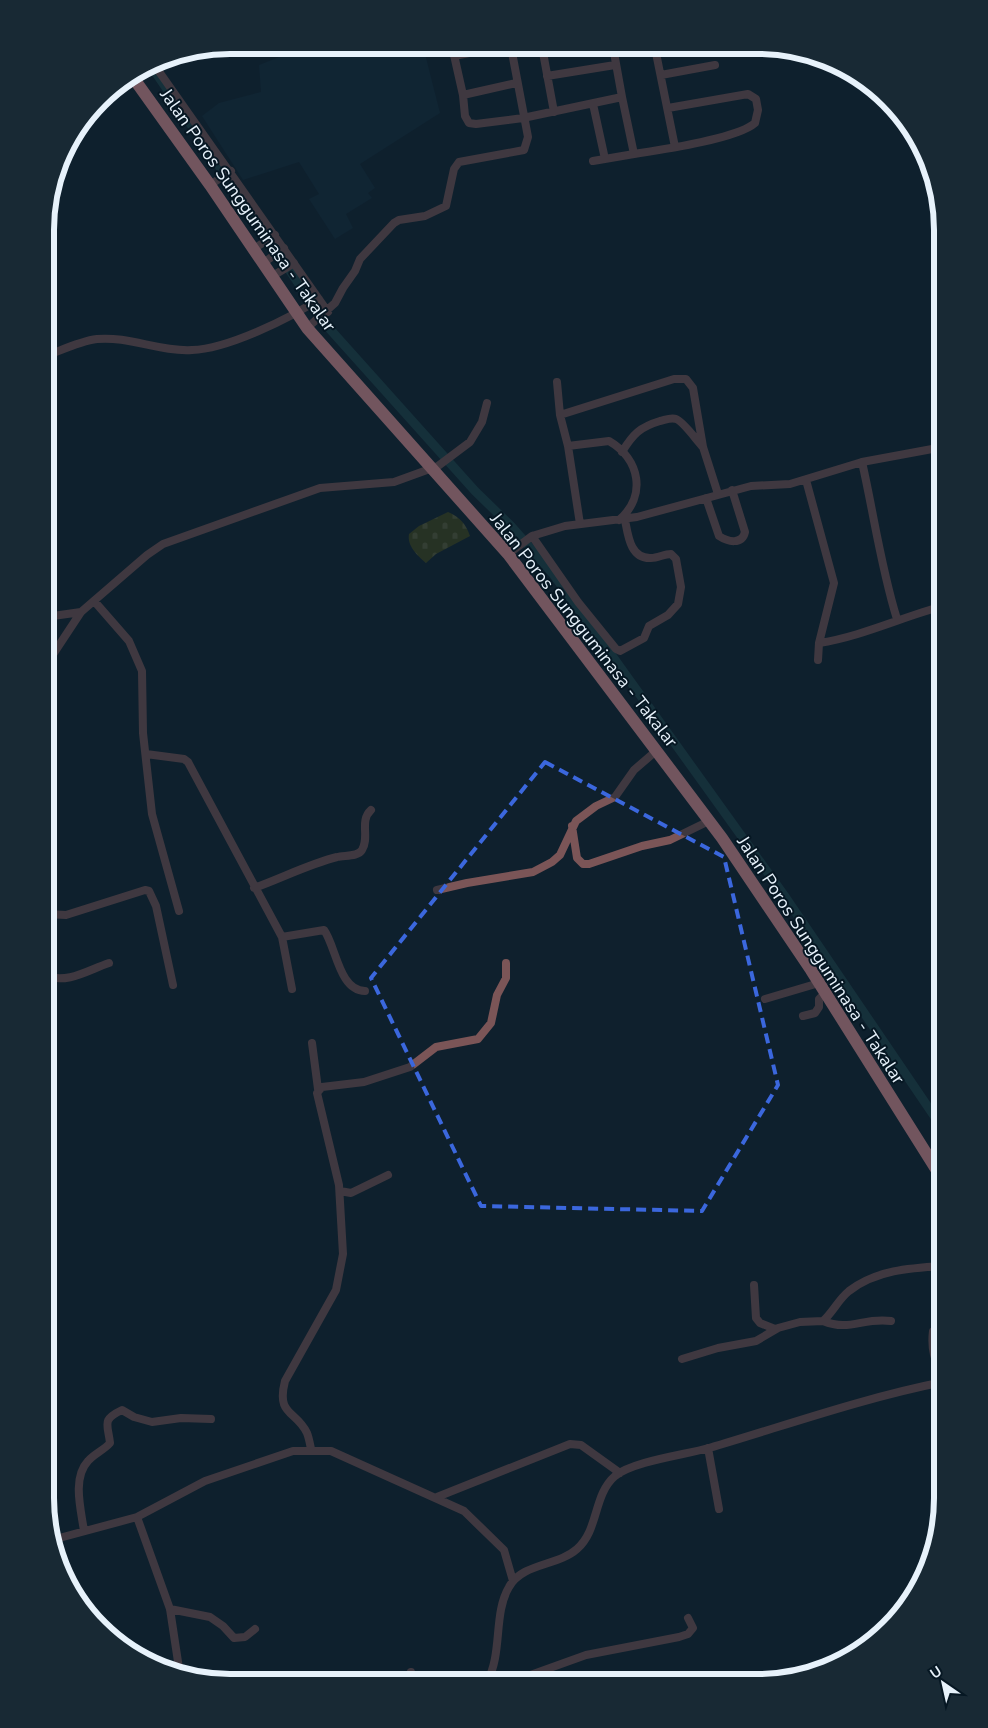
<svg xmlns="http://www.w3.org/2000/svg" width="988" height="1728" font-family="'Nunito Sans',sans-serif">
<defs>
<pattern id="cemetery-stones" width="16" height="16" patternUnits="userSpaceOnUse" patternTransform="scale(1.25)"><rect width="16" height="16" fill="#444719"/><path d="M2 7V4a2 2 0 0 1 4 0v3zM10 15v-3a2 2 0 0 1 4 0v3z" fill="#5f623b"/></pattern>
</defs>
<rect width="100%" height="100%" fill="#0f202d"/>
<!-- built -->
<path fill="#122a3b" d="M310 45 423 46 440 113 360 164 375 188 368 193 372 198 346 214 353 228 335 239 309 199 319 194 299 162 243 180 202 116 219 103 261 92 259 65Z"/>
<!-- cemetery -->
<path fill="url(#cemetery-stones)" d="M448 512C460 517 466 524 470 536L436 554 426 563C417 555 407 546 409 534L419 526Z"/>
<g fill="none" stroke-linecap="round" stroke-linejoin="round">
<!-- canal -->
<path stroke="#1d444b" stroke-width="9" d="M156 73 328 327 475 491 511 526 554 575 786 898 943 1129"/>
<!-- minor -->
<path stroke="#7b5557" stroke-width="8" d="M452 46 463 95 516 83
M542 47 554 112
M655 48 675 147
M454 56 499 47
M153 63 328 312
M661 75 715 65
M547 76 615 65
M463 95 465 116 469 123 476 124 523 118 622 97 613 47
M593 104 605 159
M634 154C660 150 737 139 755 123L758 110 756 99 748 94 668 108
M593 161 634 154 622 97
M210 185 231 171
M252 250 275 235
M262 264 284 248
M271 277 294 263
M307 328 335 303 343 288 355 271 360 259 394 223 399 220 425 216 446 206 454 169 459 162 524 150 528 137 511 47
M46 356C62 350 80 341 97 339 129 336 160 352 192 350 227 349 289 319 319 299
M557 382 560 415 568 446 609 441C640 459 647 496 619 520
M560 415 674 379H686L693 388 703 447 718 494
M568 446 580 524
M622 452C633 434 640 427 660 421 665 420 671 417 676 419 683 421 697 441 703 447
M862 462C874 515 881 568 897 619
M806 480 834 583 819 643C860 637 902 617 943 606
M706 498 719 536C728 542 742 545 745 532L732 490
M532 536 578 602 616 649 620 651 644 638 649 626 668 615 678 604 681 587 676 559 671 554C664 554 658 558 651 558 630 559 628 535 625 520
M508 554 532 536 565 526 637 517 751 486 790 484 862 462 943 447
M95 602 129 641 142 671 143 733 152 814 179 911
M46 617 81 612
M818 660 819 643
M46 665 81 612 147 555 163 544 320 488 394 482 438 466 470 442 482 422 487 403
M146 754 184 759 188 762 282 937 324 930C336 946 339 991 365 991
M572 826 577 858 583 864H589L642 846 670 840 709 821
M254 888C282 878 309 864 337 857 344 855 358 857 362 850 370 837 359 821 371 810
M437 890 467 883 533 872 552 862 560 855 576 821 596 806 615 797 634 770 656 751
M46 914 66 915 145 890 149 891 156 906 173 985
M282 937 292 989
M46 976C68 984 88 970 109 963
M765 999 819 983
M803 1016 815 1013 819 1007V999L825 993
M312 1043 318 1089
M340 1191 351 1193 388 1175
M754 1285 756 1318 760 1323 775 1329
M823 1321C850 1332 863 1317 891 1321
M682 1359 718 1348 756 1341 778 1328 800 1322 823 1321C833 1312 838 1300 849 1291 876 1270 910 1268 943 1266
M943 1376C934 1361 931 1348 933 1331L943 1326
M708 1448 719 1509
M311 1449C310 1444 309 1438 307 1433 296 1410 276 1416 285 1381L336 1290 343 1254 339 1185 317 1093 322 1087 364 1082 410 1067 436 1047 478 1039 491 1023 497 995 506 978V963
M437 1497 570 1444 581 1445 620 1473
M137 1517 170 1609 180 1675
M84 1531C81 1510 72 1478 88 1461 94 1454 104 1450 110 1443 108 1424 101 1420 122 1410L134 1417 152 1422 181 1418 211 1419
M52 1540 137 1517 205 1481 293 1451H331L464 1511 504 1550 513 1581
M170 1609 210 1617 223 1626 234 1638 245 1637 255 1629
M411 1672 413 1682
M487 1682C503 1653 493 1614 509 1587 522 1563 558 1566 577 1549 599 1530 593 1495 615 1476 634 1461 684 1455 709 1448 787 1425 863 1398 943 1382
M511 1682 586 1655 679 1637 688 1634 693 1628 688 1618"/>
<!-- trunk -->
<path stroke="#ea949a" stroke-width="12" d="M132 76 210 185 307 328 508 554 722 838 811 970 943 1180"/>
</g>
<!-- marked area -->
<path d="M0 0H988V1728H0ZM545 762 724 857 778 1085 702 1211 481 1206 371 978Z" fill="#0f202d" fill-opacity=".55" fill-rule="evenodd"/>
<path fill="none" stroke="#3b67dd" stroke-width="4" stroke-dasharray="10 6" stroke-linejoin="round" d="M545 762 724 857 778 1085 702 1211 481 1206 371 978Z"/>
<g text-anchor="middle" stroke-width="4" stroke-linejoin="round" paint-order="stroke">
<!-- street labels -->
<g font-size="18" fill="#e7f2fb" stroke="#061723">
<text transform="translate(248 210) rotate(55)" y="6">Jalan Poros Sungguminasa - Takalar</text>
<text transform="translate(584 630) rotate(52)" y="6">Jalan Poros Sungguminasa - Takalar</text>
<text transform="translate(821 960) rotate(57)" y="6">Jalan Poros Sungguminasa - Takalar</text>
</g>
</g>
<!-- crop -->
<path d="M0 0H988V1728H0ZM230 54H758A176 176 0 0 1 934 230V1498A176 176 0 0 1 758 1674H230A176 176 0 0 1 54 1498V230A176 176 0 0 1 230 54Z" fill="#182934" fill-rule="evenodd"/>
<path fill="none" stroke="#e7f2fb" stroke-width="6" d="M230 54H758A176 176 0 0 1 934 230V1498A176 176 0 0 1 758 1674H230A176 176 0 0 1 54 1498V230A176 176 0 0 1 230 54Z"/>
<!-- north arrow -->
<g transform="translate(943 1683) rotate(326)" stroke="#061723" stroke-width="4" paint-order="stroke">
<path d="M0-4L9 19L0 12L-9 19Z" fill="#e7f2fb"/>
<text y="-8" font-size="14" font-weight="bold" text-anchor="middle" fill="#e7f2fb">U</text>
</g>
</svg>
